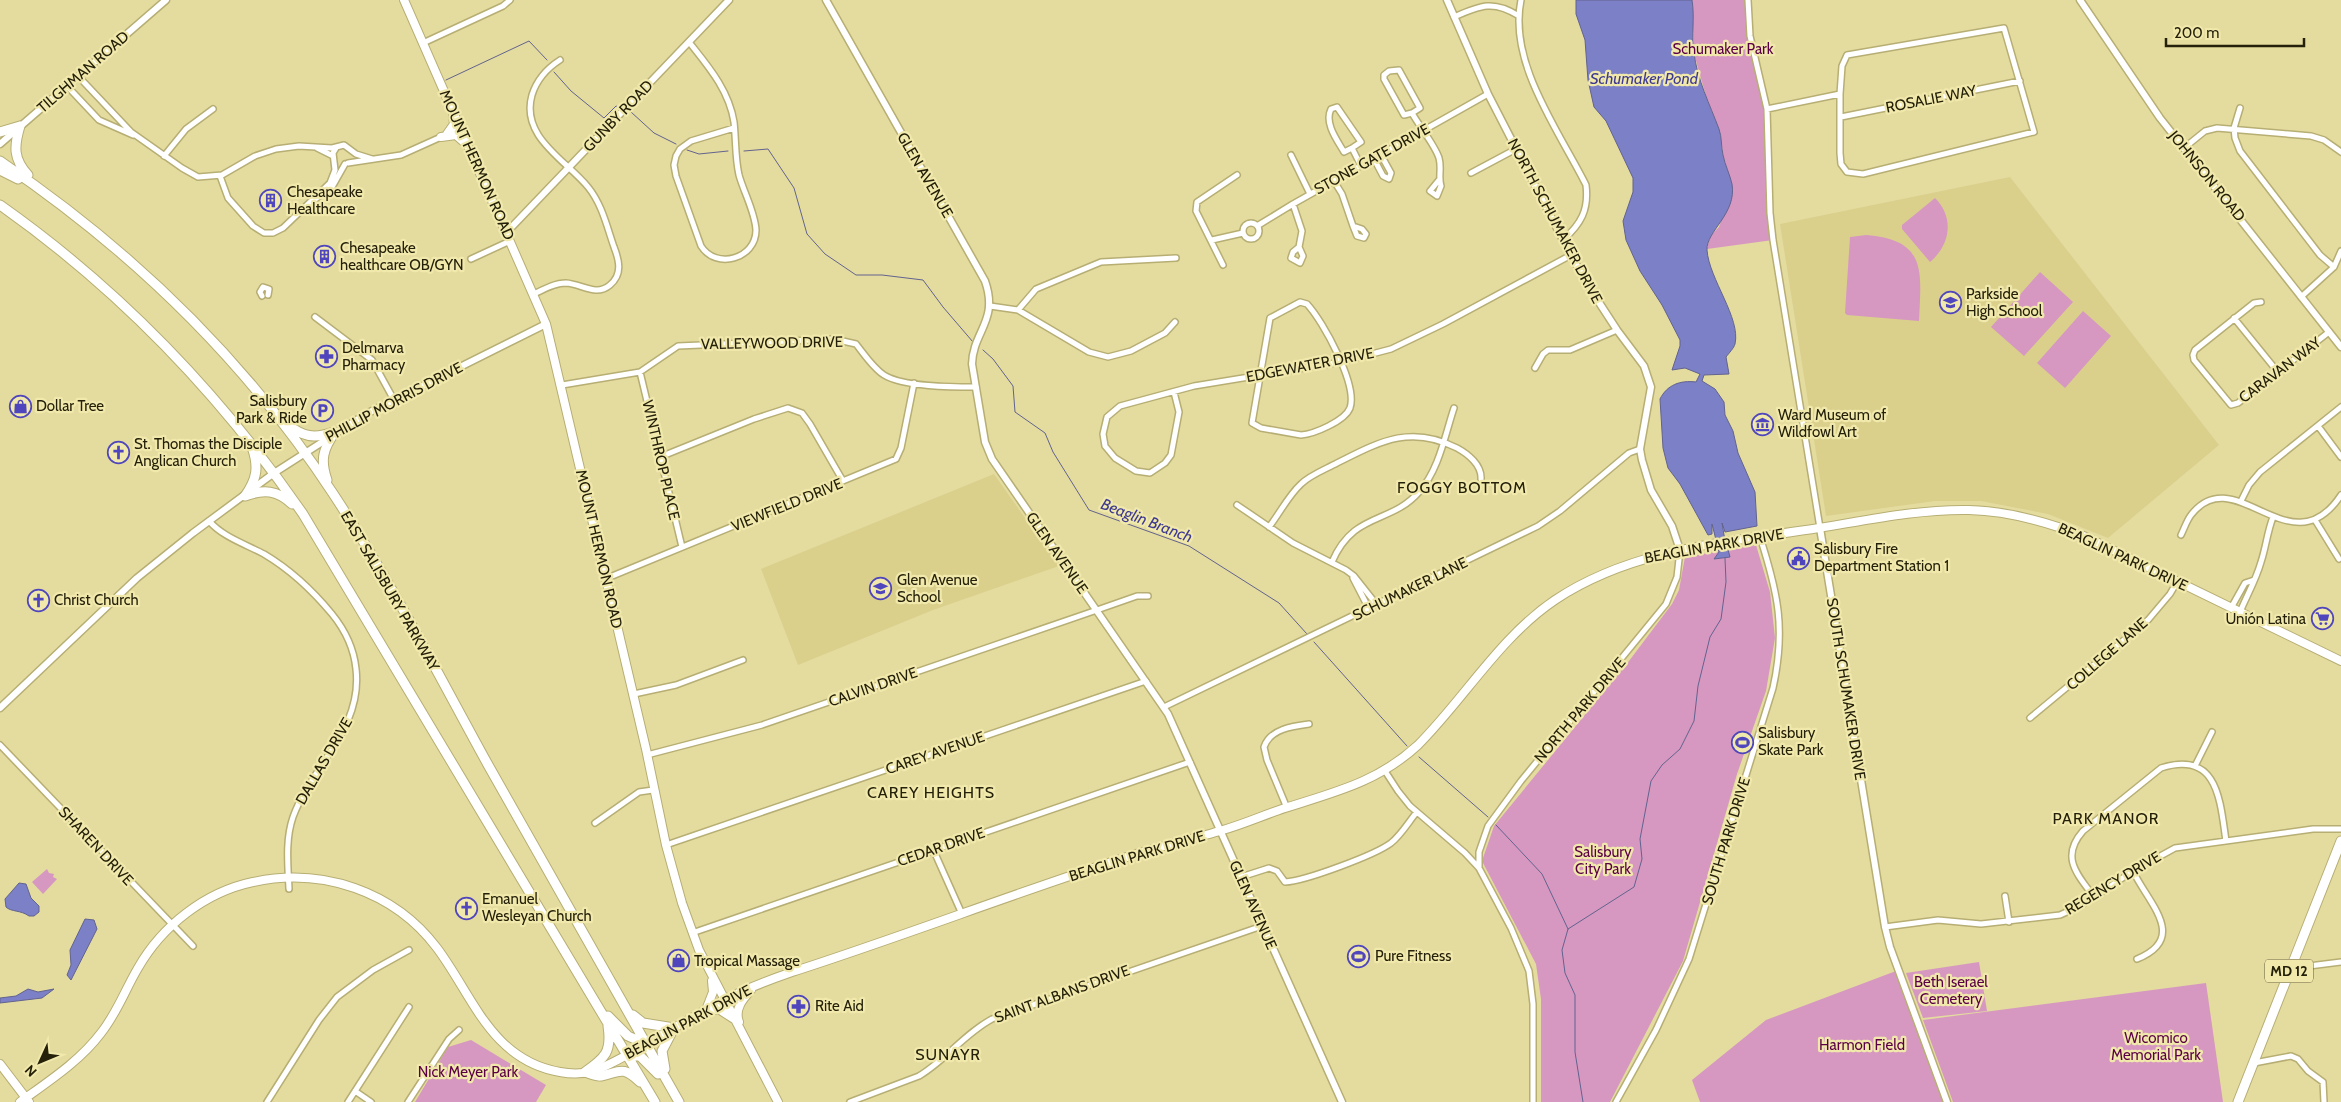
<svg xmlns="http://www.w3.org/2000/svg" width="2341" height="1102" font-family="Cabin,sans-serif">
<rect width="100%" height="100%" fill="#e4db9f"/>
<!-- built -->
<path fill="#dad08c" d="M2010 177 2219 445 2108 538 2048 514 1981 501H1935L1826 516 1780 224Z
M994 474 1059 566 933 610 798 665 761 569Z"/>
<!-- green -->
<path fill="#d698c0" d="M1692 0H1749L1748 18 1764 91 1773 240 1707 249 1710 236 1719 227 1732 186 1723 155 1720 132 1706 96 1694 54Z
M1935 198C1955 218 1950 245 1930 262L1902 229V225Z
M1866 235C1928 240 1921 272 1919 321L1847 315 1845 313 1850 237Z
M2040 272 2073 302 2024 356 1991 327Z
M2083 311 2111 336 2065 388 2037 363Z
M1756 545 1770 592 1775 638 1766 691 1737 774 1683 961 1610 1102H1541V999L1536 964 1482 861 1494 826 1629 661 1672 604 1679 590 1685 557Z
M47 869 49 873 54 874 53 877 57 879 43 894 32 882Z
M1979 962 1987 1011 1923 1018 1906 973Z
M1896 971 1946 1102H1700L1692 1080 1766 1020Z
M2206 983 2223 1102H1953L1923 1020Z
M471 1040 546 1085 536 1102H415L448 1047Z"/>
<!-- water -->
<path fill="#7c80c7" stroke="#62638e" d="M1576 0H1692C1695 18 1691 36 1694 53 1697 79 1710 105 1719 129 1722 137 1721 147 1723 155 1725 165 1730 175 1732 184 1737 214 1706 231 1707 250 1709 279 1741 318 1735 344 1734 348 1729 353 1726 357L1729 374 1704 375 1702 381 1715 389 1724 402 1725 415 1733 431 1738 453 1755 492 1757 526 1725 532 1722 523 1724 535 1730 557 1714 559 1719 552 1712 524V534L1708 535 1680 484 1668 468 1663 448 1660 399C1667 385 1680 380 1696 382L1700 374 1685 368 1672 370 1680 346V340L1662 305 1640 271 1626 240 1623 221 1633 192V178L1606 121 1594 107 1588 80 1585 40 1576 14Z
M19 883 26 884 31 898 39 906V912L34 916H29C21 910 11 912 6 907L5 899Z
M85 919 94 920 97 929 71 980 67 975 71 965 70 950Z
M28 989 38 992 54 989 42 998 0 1003V998L16 996Z"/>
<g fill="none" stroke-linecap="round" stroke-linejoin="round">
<!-- stream -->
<path stroke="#62638e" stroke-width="1" d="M554 72 571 91 604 118 616 106 621 108
M446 80 529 41 547 60
M631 112 654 133 676 144
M687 150 699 154 728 151
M744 151 768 149 794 188 807 234 825 254 856 275H882L923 280 943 307 973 342
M983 350 993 359 1013 386 1015 412 1045 433 1053 452 1089 510 1189 546 1279 603 1307 634
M1314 642 1407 746
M1419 757 1488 817
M1496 825 1542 874 1568 929
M1583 1102 1575 1052V995L1565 973 1562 950 1568 929 1634 887 1642 859 1640 839 1651 781 1662 765 1680 749 1694 721 1698 686 1710 637 1721 619 1726 582 1725 558"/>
<defs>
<path id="minor" d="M1521 0C1508 63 1559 131 1586 185 1589 210 1581 224 1563 240
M1748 0 1750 36 1767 109 1770 213 1773 240 1820 528
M1454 17C1481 5 1494 0 1519 16
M2004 28 2034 132 1863 174 1847 172 1841 164 1840 153V94L1842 66 1847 55Z
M689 42C708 66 729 90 734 122 736 139 735 158 739 175 744 193 755 212 756 230 756 259 716 270 701 246L676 176 674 165 676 156 680 149 691 141 734 128
M423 43 503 6 510 0
M78 76 131 132 182 168 198 177 222 175 255 156 276 149 299 146 332 148 344 145 356 154 372 159
M67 86 99 120 133 135
M2240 108 2234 128 2235 138 2240 151 2320 255 2334 267
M1767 109 1840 94
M1412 113 1404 115 1384 79V75L1389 71 1399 70 1420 108 1412 113C1419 126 1435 145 1439 158 1442 168 1438 177 1441 186L1437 196 1430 191 1439 180
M1841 117 2020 81
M317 148 333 156
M1352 148 1361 142 1337 107 1331 109C1324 123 1337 140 1344 152L1352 148 1361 166
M2184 148 2205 131 2217 128 2311 136 2324 140 2341 152
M1291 155 1310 194
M164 156 186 129 213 109
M1374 159 1383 176 1389 179 1391 173 1381 155
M348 163 401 155 461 128
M1471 173 1516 149
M220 176 228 198 253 226 264 233H273L283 228 330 183 335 170 333 153 336 148
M1334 181 1342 194 1353 226 1362 229 1366 234 1364 238 1357 236 1353 226
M314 200 332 187 345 164
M1293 204 1302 231 1299 247 1303 256 1300 263 1291 258 1293 252 1299 247
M1243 231a8 8 0 1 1 16 0a8 8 0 1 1-16 0Z
M1257 226 1293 204 1488 94
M1212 240 1243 233
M471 259 510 241
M1223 265 1196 211 1197 202 1237 175
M534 294C544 289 555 283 566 283 582 284 596 297 610 285 623 274 619 260 614 247 607 227 602 204 588 187 566 160 520 137 532 95 537 79 546 69 560 60
M262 296 260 292 263 287 269 289 268 295
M2301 297 2334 267 2341 251
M1300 302 1307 304C1323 321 1358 385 1350 408 1345 421 1314 434 1301 435L1261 428 1252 423 1270 318Z
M2261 302 2254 303 2195 350 2193 355 2194 360 2231 405 2238 403 2329 332
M990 306 1018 310 1089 352 1108 357 1131 351 1165 333 1175 322
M1018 310 1036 289 1101 262 1176 258
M315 317 372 360 394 400
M2234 318 2277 371
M1535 368 1543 354 1548 350H1570L1617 330
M640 372 682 547
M562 385 640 372 678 346 834 339 856 344C864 354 873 368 884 375 903 387 953 387 976 387
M1174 392 1179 412 1171 455 1165 463 1150 473 1136 471 1115 458 1105 446 1103 434 1107 417 1120 406 1194 386 1341 362 1391 349 1443 324 1571 255
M2318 426 2341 457
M660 457 754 419 788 408 802 413 810 424 843 481
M2241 501 2249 485 2260 472 2341 407
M1237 505 1293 543 1346 570 1354 576 1377 605
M2315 520 2339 559
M209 521C223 537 245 544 264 554 291 570 313 591 332 614 345 630 354 649 356 669 363 729 312 765 293 817 285 840 288 866 289 889
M1269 527C1280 513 1288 496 1301 484 1310 475 1326 469 1337 463 1379 442 1410 424 1457 448 1468 454 1482 465 1481 479
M2181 535C2184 529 2187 520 2191 515 2235 458 2291 571 2341 495
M1332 562C1354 511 1390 525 1419 492 1439 470 1445 435 1454 408
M1353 578 1369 609
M605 579 896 459 901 448 914 383
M2231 608 2245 583 2254 580
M2240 612C2247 595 2256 580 2261 562 2266 547 2267 533 2273 517
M634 694 676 685 743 660
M1164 707 1538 526 1560 511 1629 453 1640 449
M2030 718 2148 620 2170 594 2177 582
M0 745 193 946
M647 755 762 725 1097 610 1137 596H1148
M2195 766 2212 732
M1385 771 1398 791 1410 806 1465 853 1479 868 1511 928 1529 971 1533 1004V1102
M1287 808 1267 760 1264 747C1270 729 1293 726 1309 724
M595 823 639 792 653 790
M666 845 1146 681
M933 849 962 914
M1479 868V852L1488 826 1521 781 1666 604 1677 577 1680 550
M2133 871C2148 903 2189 938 2137 959
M1241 877 1269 868 1277 871 1285 882C1305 881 1375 855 1391 843 1401 835 1408 823 1416 813
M2005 896 2009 922
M2094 897C2077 874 2060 857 2083 831L2161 768C2218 750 2220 800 2226 841
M1885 927 1938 920 1981 924 2060 915 2082 905 2133 871 2175 848 2313 829H2341
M692 933 1190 762
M2293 962 2309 966 2341 962
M2254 1063 2291 1056 2298 1059 2308 1071 2323 1082 2324 1102
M355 1091 371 1102
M267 1102 319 1020 337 997 373 970 409 950
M348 1102 409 1007
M408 1102 449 1039 459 1030
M850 1102 919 1076C946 1060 964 1034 992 1019L1262 926
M1616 1102 1656 1030 1689 959 1773 688C1786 629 1778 593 1760 537"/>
<path id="tertiary" d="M826 0 985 281C999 321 973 331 972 364L985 442 992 459 1168 714 1342 1102
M1447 0 1488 94 1563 240 1587 284 1617 330 1644 366 1651 387 1640 449 1642 460 1651 490 1672 526 1680 550
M2080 0 2160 118 2341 347
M0 144 166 0
M507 232 729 0
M1820 528 1885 927 1890 947 1947 1102
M0 708 137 578 193 533 274 473 366 414 546 324"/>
<path id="secondary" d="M404 0 546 324 646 749 666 845 682 903 699 950 778 1102
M447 134 454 124 453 116
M441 137 456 135 465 143
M706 1010 713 992 712 981
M708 1010H720L734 1019
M739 1022C734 1009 743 999 751 990
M0 1064 29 1102
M20 1102C49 1081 80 1061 101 1033 117 1013 125 990 138 968 162 926 205 892 253 882 322 867 394 891 437 948 473 996 491 1060 560 1072 571 1074 583 1074 593 1071 611 1065 628 1054 645 1045 671 1030 697 1014 724 1000 745 989 769 980 792 972 907 935 1020 891 1136 854 1164 845 1194 839 1223 830 1244 824 1264 815 1285 808 1335 792 1378 782 1418 745 1464 699 1500 637 1555 600 1633 548 1728 542 1819 528 1868 520 1919 509 1969 510 2010 511 2048 522 2086 537L2341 661"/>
<path id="primary" d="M20 126C14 146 13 159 28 175
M0 132 20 126
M0 161C130 249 245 360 332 492 389 578 437 672 487 763 551 876 615 989 679 1102
M0 170 18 179
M0 205C119 289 220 394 303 514L655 1102
M287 424C303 437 314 439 334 432
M327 480C320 460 323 449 335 432
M245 496C264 489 277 490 292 504
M245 496C257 479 259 467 252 447
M633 1015 643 1023 674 1028 662 1051 665 1069
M608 1016 628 1036 646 1044
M627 1055 640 1056 658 1074
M585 1072C590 1074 597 1077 601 1076 620 1072 622 1065 640 1082
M585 1072C605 1058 612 1052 608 1026
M2238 1102 2341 841"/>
</defs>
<!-- minor casing -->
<use href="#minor" stroke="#b7ae74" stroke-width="8"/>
<!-- tertiary casing -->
<use href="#tertiary" stroke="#b7ae74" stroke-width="9"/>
<!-- secondary casing -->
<use href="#secondary" stroke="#b7ae74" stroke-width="10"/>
<!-- primary casing -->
<use href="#primary" stroke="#b7ae74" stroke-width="11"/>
<!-- minor -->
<use href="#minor" stroke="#fff" stroke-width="5"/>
<!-- tertiary -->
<use href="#tertiary" stroke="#fff" stroke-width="6"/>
<!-- secondary -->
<use href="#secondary" stroke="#fff" stroke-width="8"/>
<!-- primary -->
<use href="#primary" stroke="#fff" stroke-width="9"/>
</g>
<!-- icons -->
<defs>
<symbol id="building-ring" viewBox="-11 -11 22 22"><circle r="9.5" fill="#f1e8ac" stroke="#4f46bd" stroke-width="1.5"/><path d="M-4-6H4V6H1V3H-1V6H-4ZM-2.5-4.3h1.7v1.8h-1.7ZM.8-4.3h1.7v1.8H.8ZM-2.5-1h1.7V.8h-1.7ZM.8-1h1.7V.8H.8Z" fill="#4f46bd"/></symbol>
<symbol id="school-ring" viewBox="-11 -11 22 22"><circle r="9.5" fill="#f1e8ac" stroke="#4f46bd" stroke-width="1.5"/><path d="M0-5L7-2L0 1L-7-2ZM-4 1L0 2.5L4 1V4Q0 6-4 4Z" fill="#4f46bd"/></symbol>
<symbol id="pharmacy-ring" viewBox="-11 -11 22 22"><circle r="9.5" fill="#f1e8ac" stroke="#4f46bd" stroke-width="1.5"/><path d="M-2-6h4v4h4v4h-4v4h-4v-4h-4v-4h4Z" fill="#4f46bd"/></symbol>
<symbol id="shop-ring" viewBox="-11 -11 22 22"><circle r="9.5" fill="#f1e8ac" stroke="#4f46bd" stroke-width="1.5"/><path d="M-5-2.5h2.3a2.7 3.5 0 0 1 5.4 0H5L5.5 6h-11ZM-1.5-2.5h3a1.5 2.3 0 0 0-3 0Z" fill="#4f46bd"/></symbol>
<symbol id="parking-ring" viewBox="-11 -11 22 22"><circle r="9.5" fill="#f1e8ac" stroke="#4f46bd" stroke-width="1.5"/><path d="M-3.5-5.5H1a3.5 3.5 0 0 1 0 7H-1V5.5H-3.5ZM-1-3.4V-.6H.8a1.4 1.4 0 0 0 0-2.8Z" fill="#4f46bd"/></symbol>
<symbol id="museum-ring" viewBox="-11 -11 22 22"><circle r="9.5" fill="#f1e8ac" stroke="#4f46bd" stroke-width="1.5"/><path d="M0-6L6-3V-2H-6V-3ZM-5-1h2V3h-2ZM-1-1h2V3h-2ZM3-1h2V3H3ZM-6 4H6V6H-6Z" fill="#4f46bd"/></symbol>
<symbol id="church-ring" viewBox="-11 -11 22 22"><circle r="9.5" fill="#f1e8ac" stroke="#4f46bd" stroke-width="1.5"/><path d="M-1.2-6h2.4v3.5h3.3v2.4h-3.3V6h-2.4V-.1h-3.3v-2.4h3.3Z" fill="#4f46bd"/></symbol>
<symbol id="civic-ring" viewBox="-11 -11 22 22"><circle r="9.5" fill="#f1e8ac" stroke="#4f46bd" stroke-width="1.5"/><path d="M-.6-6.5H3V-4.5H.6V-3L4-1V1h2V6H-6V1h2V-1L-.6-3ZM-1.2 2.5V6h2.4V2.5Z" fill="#4f46bd"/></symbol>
<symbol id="supermarket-ring" viewBox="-11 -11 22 22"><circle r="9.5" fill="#f1e8ac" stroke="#4f46bd" stroke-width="1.5"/><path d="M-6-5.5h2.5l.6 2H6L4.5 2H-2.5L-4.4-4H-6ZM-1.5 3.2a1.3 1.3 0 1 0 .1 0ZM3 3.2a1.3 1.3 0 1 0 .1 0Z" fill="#4f46bd"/></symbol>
<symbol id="stadium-ring" viewBox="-11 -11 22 22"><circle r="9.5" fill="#f1e8ac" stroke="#4f46bd" stroke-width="1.5"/><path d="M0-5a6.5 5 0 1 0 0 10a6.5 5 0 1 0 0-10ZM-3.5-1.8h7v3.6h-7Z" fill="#4f46bd"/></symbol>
</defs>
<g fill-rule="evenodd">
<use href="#building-ring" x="258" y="188" width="25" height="25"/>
<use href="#building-ring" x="312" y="244" width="25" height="25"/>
<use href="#school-ring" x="1938" y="290" width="25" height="25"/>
<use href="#pharmacy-ring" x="314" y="344" width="25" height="25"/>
<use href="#shop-ring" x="8" y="394" width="25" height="25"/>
<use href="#parking-ring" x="310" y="398" width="25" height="25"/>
<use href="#museum-ring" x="1750" y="412" width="25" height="25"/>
<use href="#church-ring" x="106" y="440" width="25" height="25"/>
<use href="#civic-ring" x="1786" y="546" width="25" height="25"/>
<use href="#school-ring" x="868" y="576" width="25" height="25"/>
<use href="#church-ring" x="26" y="588" width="25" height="25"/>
<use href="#supermarket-ring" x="2310" y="606" width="25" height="25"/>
<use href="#stadium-ring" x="1730" y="730" width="25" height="25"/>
<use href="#church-ring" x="454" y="896" width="25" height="25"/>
<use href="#stadium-ring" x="1346" y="944" width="25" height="25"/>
<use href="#shop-ring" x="666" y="948" width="25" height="25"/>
<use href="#pharmacy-ring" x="786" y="994" width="25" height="25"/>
</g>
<g text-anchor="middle" stroke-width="4.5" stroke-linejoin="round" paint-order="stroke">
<!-- shield labels -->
<rect fill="#f1e8ac" stroke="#625c3a" stroke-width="1" x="2265" y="959.5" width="48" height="23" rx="4"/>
<g font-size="14" font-weight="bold" fill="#242009">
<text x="2289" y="976">MD 12</text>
</g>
<!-- park labels -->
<g font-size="15" fill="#5b0046" stroke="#f1e8ac">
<text x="1723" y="54">Schumaker Park</text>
<text x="1603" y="857">Salisbury<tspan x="1603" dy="17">City Park</tspan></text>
<text x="1951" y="987">Beth Iserael<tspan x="1951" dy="17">Cemetery</tspan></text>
<text x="2156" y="1043">Wicomico<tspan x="2156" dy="17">Memorial Park</tspan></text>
<text x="1862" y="1050">Harmon Field</text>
<text x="468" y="1077">Nick Meyer Park</text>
</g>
<!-- street labels -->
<g font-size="15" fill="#242009" stroke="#f1e8ac">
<text transform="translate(83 72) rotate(-41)" y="5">TILGHMAN ROAD</text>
<text transform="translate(1931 99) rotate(-11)" y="5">ROSALIE WAY</text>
<text transform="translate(618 116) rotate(-46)" y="5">GUNBY ROAD</text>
<text transform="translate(1372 159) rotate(-29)" y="5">STONE GATE DRIVE</text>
<text transform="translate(477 165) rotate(66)" y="5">MOUNT HERMON ROAD</text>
<text transform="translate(925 175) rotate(60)" y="5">GLEN AVENUE</text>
<text transform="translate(2207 176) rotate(51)" y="5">JOHNSON ROAD</text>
<text transform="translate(1555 221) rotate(62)" y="5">NORTH SCHUMAKER DRIVE</text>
<text transform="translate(772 343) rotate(-1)" y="5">VALLEYWOOD DRIVE</text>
<text transform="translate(1310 365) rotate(-11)" y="5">EDGEWATER DRIVE</text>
<text transform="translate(2280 370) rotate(-37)" y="5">CARAVAN WAY</text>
<text transform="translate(394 402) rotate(-28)" y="5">PHILLIP MORRIS DRIVE</text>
<text transform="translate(661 460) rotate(77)" y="5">WINTHROP PLACE</text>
<text transform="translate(787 505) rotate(-22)" y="5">VIEWFIELD DRIVE</text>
<text transform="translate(1714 546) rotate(-10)" y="5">BEAGLIN PARK DRIVE</text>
<text transform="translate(599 549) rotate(77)" y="5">MOUNT HERMON ROAD</text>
<text transform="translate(1057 553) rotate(55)" y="5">GLEN AVENUE</text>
<text transform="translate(2123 557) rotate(25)" y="5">BEAGLIN PARK DRIVE</text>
<text transform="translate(1410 589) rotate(-26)" y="5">SCHUMAKER LANE</text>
<text transform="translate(390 591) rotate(60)" y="5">EAST SALISBURY PARKWAY</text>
<text transform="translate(2107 654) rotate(-41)" y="5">COLLEGE LANE</text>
<text transform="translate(873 687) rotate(-19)" y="5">CALVIN DRIVE</text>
<text transform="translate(1846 689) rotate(81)" y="5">SOUTH SCHUMAKER DRIVE</text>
<text transform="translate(1580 710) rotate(-50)" y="5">NORTH PARK DRIVE</text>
<text transform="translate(935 753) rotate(-19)" y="5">CAREY AVENUE</text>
<text transform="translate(324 761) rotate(-60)" y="5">DALLAS DRIVE</text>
<text transform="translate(1726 841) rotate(-73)" y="5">SOUTH PARK DRIVE</text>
<text transform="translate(96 846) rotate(47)" y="5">SHAREN DRIVE</text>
<text transform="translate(941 847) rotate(-19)" y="5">CEDAR DRIVE</text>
<text transform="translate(1137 856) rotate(-17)" y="5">BEAGLIN PARK DRIVE</text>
<text transform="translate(2113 883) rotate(-31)" y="5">REGENCY DRIVE</text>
<text transform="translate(1253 905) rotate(66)" y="5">GLEN AVENUE</text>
<text transform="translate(1062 994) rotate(-20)" y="5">SAINT ALBANS DRIVE</text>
<text transform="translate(688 1022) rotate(-28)" y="5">BEAGLIN PARK DRIVE</text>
</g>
<!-- poi labels -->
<g font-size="15" fill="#242009" stroke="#f1e8ac" text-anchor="start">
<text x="287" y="197">Chesapeake<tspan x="287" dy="17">Healthcare</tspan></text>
<text x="340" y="253">Chesapeake<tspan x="340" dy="17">healthcare OB/GYN</tspan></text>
<text x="1966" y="299">Parkside<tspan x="1966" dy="17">High School</tspan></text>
<text x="342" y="353">Delmarva<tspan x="342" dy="17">Pharmacy</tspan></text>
<text x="307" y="406" text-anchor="end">Salisbury<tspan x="307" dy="17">Park &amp; Ride</tspan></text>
<text x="36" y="411">Dollar Tree</text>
<text x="1778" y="420">Ward Museum of<tspan x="1778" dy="17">Wildfowl Art</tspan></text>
<text x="134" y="449">St. Thomas the Disciple<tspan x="134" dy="17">Anglican Church</tspan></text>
<text x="1814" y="554">Salisbury Fire<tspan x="1814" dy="17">Department Station 1</tspan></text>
<text x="897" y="585">Glen Avenue<tspan x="897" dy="17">School</tspan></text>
<text x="54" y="605">Christ Church</text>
<text x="2306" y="624" text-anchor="end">Unión Latina</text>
<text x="1758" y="738">Salisbury<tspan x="1758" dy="17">Skate Park</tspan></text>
<text x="482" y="904">Emanuel<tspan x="482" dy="17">Wesleyan Church</tspan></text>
<text x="1375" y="961">Pure Fitness</text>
<text x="694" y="966">Tropical Massage</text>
<text x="815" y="1011">Rite Aid</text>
</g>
<!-- water labels -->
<g font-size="16" font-style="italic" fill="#3e3a90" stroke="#f1e8ac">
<text x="1644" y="84">Schumaker Pond</text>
<text transform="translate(1147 520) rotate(21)" y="6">Beaglin Branch</text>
</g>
<!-- neighbourhood labels -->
<g font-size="16" letter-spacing="1" fill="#242009" stroke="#f1e8ac">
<text x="1462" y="493">FOGGY BOTTOM</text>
<text x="931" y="798">CAREY HEIGHTS</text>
<text x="2106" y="824">PARK MANOR</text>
<text x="948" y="1060">SUNAYR</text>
</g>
</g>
<!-- north arrow -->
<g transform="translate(40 1062) rotate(226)" stroke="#f1e8ac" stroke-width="4" paint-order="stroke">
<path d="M0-4L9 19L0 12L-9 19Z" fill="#242009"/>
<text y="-8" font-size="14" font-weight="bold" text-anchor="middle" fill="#242009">N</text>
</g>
<!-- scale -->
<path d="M2166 38v8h138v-8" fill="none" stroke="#242009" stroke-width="2.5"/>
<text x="2174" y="38" font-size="15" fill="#242009" stroke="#f1e8ac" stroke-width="4" paint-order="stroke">200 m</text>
</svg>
